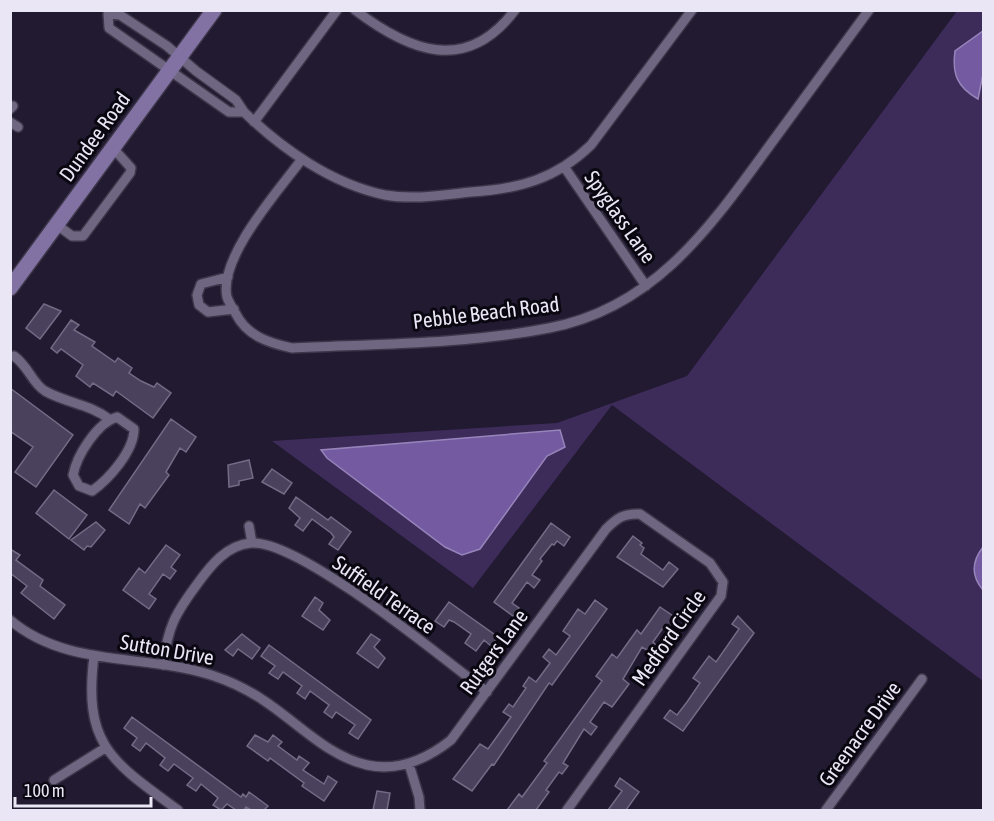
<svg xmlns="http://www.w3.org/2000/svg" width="994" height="821" font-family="'Asap Condensed',sans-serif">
<rect width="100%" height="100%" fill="#221a31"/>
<!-- green -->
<path fill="#3d2c5a" d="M957 11H983V681L612 405 473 588 272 441 557 423 687 376Z"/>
<!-- water -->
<path fill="#735aa1" stroke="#9784ba" stroke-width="1.5" d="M983 31V74L978 99C957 87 952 74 955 51Z
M560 430 565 447 547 456 480 549 462 555 445 547 327 458 321 450Z
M983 547V590C971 576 972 561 983 547Z"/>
<!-- building -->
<path fill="#4a425c" stroke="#746b87" stroke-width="1.5" d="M44 304 61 311 40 339 26 328Z
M71 320 79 325 74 330 95 342 92 346 115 362 118 358 132 368 129 373 141 381 154 387 157 383 171 393 153 418 116 391 113 396 93 383 90 387 76 376 83 365 61 349 57 353 51 348Z
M10 388 73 435 36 487 15 472 33 447 10 431Z
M171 419 196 437 186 452 180 448 166 472 169 475 145 508 140 504 129 524 109 510Z
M249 460 253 478 239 481V485L229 487 228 465Z
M272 469 292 483 284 494 262 482Z
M54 490 87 515 69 539 36 513Z
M296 497 328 520 331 517 351 532 338 550 329 544 334 537 331 533 312 519 303 531 295 525 300 518 289 508Z
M96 522 105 530 91 547 87 546 84 550 71 540Z
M551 523 570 537 564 546 557 541 554 545 552 544 540 559 542 561 532 575 540 580 534 588 527 582 512 603 519 608 513 616 494 602Z
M633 536 642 543 640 545 644 548 641 554 663 570 669 562 678 569 663 587 617 557Z
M166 545 180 555 171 567 176 571 170 579 163 574 149 594 156 599 149 609 123 590 139 568 145 573Z
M10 549 20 555 16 560 43 580 40 586 65 605 54 619 21 593 27 586 10 573Z
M315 597 323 603 319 610 330 620 323 630 302 616Z
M595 600 607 609 552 685 549 683 494 765 492 764 472 791 453 779 480 744 488 749 511 717 503 712 509 704 513 707 526 688 523 686 529 677 536 682 550 663 543 657 549 649 556 655 570 636 563 631 578 609 585 614Z
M449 602 498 637 491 646 484 640 476 651 465 643 471 634 454 622 449 620 444 627 435 621Z
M660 607 676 618 669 628 665 625 653 642 655 644 650 652 642 647 623 679 629 684 612 707 604 702 590 722 597 727 591 735 584 729 563 763 568 766 562 774 559 772 546 790 549 792 536 810H507L519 794 522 797 547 763 544 761 602 681 596 676 612 654 617 658 637 630 641 634Z
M738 616 754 633 683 731 664 718 670 710 677 715 687 702 700 683 693 678 709 656 716 662 739 629 732 624Z
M242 634 260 648 252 659 238 649 233 656 225 650Z
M371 634 380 640 374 647 385 658 378 668 357 653Z
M269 645 371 720 358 739 349 733 355 725 336 712 332 718 324 712 329 705 310 691 305 699 297 693 302 686 283 672 278 679 269 673 275 666 261 656Z
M132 717 241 797 243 794 246 797 249 792 268 806 264 810H251L246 807 244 810H236L227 804 221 810 213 805 218 798 201 784 196 791 187 785 193 778 174 764 168 771 160 765 165 758 146 743 140 751 132 745 137 738 124 728Z
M255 735 268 742 273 735 282 742 278 746 297 760 299 756 309 763 303 770 324 784 328 776 337 782 324 801 302 786 304 783 270 758 268 761 247 746Z
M620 778 639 792 626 810H608L622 791 615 786Z
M377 791 390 793 387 810H373Z"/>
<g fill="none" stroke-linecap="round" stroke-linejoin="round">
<defs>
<path id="minor" d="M355 10C409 51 466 75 515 10
M108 14 120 15 167 46 196 71 236 100 244 112H229L109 28Z
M10 109 13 106
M244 112C282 149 332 184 385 195 413 200 443 195 471 192 519 189 556 179 591 145L692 10
M10 122 18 127
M254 122 337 10
M302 159C279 190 218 258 227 297 229 303 233 309 236 314 247 336 269 343 292 348 375 344 468 344 549 328 655 308 711 226 770 145 803 100 836 55 869 10
M565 168 646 286
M57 225 72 236H83L130 173 131 168 113 148
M228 277 201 284 197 295 199 305 208 312 234 309
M14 356C29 367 32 383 45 391 66 403 90 404 109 419
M117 417 134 429C134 451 109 479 92 491L79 486 73 475C77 455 97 423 117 417Z
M249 526 252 543
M10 620C68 669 147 653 214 676 232 682 248 690 263 700 297 722 327 756 367 765 399 772 427 759 451 740L606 529C617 518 624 513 640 514L710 563 723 582 721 596 567 810
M94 656C83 745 111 761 178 810
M163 665C168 626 175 614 198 583 211 565 227 545 251 543 299 539 445 660 487 692
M409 764 419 797 420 810
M54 780 105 748
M826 810 922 679"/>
<path id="primary" d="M10 288 214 10"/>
</defs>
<!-- minor casing -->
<use href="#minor" stroke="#3c3649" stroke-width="12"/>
<!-- primary casing -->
<use href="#primary" stroke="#3c3649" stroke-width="18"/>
<!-- minor -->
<use href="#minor" stroke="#6f6682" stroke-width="9"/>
<!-- primary -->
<use href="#primary" stroke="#8272a3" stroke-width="15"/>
</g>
<g text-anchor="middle" stroke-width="6" stroke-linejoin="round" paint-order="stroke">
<!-- street labels -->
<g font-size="21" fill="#eae6f6" stroke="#0a0710">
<text transform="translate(95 137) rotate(-54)" y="7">Dundee Road</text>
<text transform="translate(620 217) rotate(55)" y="7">Spyglass Lane</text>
<text transform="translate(486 313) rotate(-7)" y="7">Pebble Beach Road</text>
<text transform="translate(384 595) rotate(35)" y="7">Suffield Terrace</text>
<text transform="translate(669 638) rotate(-55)" y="7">Medford Circle</text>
<text transform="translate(167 650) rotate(10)" y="7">Sutton Drive</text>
<text transform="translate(494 652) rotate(-54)" y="7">Rutgers Lane</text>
<text transform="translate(860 734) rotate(-54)" y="7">Greenacre Drive</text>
</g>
</g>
<!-- border -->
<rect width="994" height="821" fill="none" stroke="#eae6f6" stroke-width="24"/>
<!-- scale -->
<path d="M15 797v9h136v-9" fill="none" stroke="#eae6f6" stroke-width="3"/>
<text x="24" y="797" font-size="18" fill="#eae6f6" stroke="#0a0710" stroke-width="4.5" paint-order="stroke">100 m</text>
</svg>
